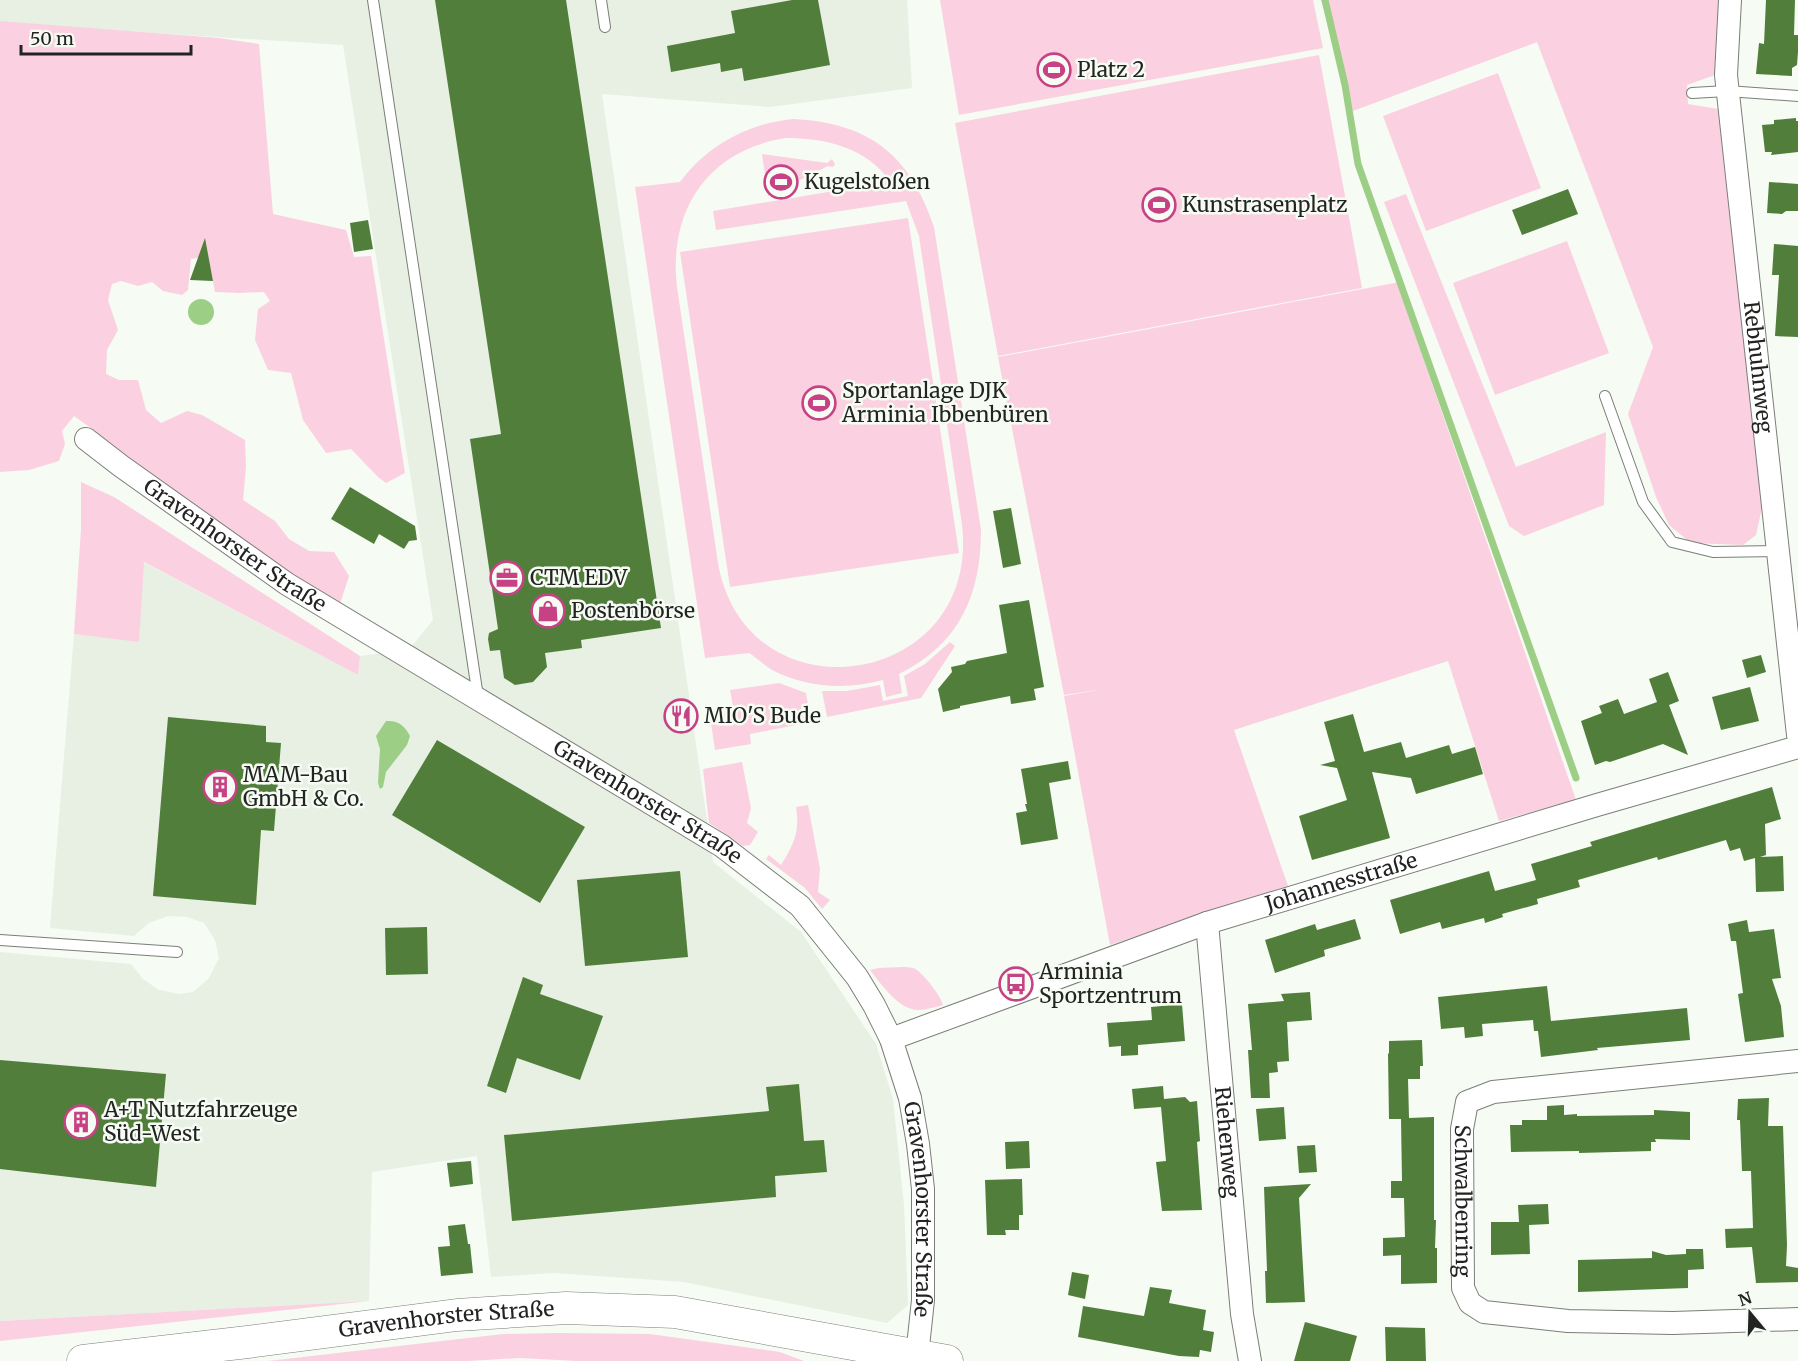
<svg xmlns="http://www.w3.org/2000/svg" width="1798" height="1361" font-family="Merriweather,serif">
<rect width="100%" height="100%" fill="#f6fbf4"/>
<!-- built -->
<path fill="#e7f0e3" d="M0 0H907L912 88 770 107 602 94 713 862 801 932 876 1044 893 1099 904 1205 908 1305 887 1323 684 1282 554 1273 491 1277 477 1156 372 1172 369 1301 0 1321V952L131 964 143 979 159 990 179 994 193 992 209 978 219 958 215 940 204 923 187 917 168 916 149 923 134 936 50 928 74 634 139 641 143 562 358 675 360 656 409 650 433 620 343 45 0 23Z"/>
<!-- green -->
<path fill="#fbd1e1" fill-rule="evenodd" d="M940 0H1313L1323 48 959 115Z
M1321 0H1720L1715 75 1687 85 1688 104 1718 109 1765 494 1756 535 1743 545 1691 543 1669 525 1656 497 1628 414 1653 347 1537 42 1353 111Z
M0 21 219 38 259 44 273 214 346 230 354 257 371 256 405 473 386 483 378 477 351 449 326 453 303 420 291 373 268 370 255 340 258 309 270 301 264 292 239 293 215 292 208 256 191 259 188 290 182 295 163 291 152 282 138 286 121 281 112 284 108 300 118 330 107 350 106 374 119 380H138L146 410 161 423 187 411 202 415 245 440 246 467 243 500 275 521 289 539 309 551 334 552 349 576 340 604 292 581 140 474 95 431 74 416 62 431 65 444 59 461 29 470 0 472Z
M1319 55 1362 288 998 356 955 123Z
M1498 73 1541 188 1426 231 1383 116Z
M793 119C870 123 910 155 934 227L981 530C981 594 960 644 899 674L902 693 886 697 883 680C847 690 806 688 772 670 764 665 757 658 749 653L705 658 635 187 680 182C708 145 747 124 793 119ZM786 138C822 138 861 146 885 175L859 179 852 188 713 211 716 230 906 201 919 236 962 525C981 689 746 723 718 563L677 287C668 210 708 150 786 138Z
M762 154 827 163 832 159 835 164 833 167 828 166 768 196Z
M1406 194 1516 467 1606 432 1604 505 1524 536 1509 526 1384 202Z
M908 218 959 553 730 587 680 252Z
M1567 241 1609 353 1495 395 1453 283Z
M1400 282 1408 314 1576 800 1499 821 1448 661 1234 730 1288 886 1110 945 1064 696 1103 689 1064 695 998 357Z
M81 482 114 497 360 656 358 675 144 562 139 642 74 634 81 529Z
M950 642 955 646 921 698 827 717 822 691H847L880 685 883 701 908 696 904 676 925 664Z
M779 683 806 693 811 722 750 734 751 744 715 750 710 716 734 712 730 690Z
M742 762 751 808 747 823 758 832 750 845 743 846 709 823 703 769Z
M808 805 820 869 818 892 830 900 822 909 805 888 766 859 769 855 781 865C794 844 800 832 796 807Z
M879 968C889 968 904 966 913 968 922 971 941 996 943 1005 935 1007 926 1010 918 1010 899 1010 881 984 870 970Z
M369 1301 0 1341V1321Z
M558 1333 650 1334 780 1352 804 1361H576L520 1358 468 1361H268L503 1334Z"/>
<!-- water -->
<path fill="#9cce86" d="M188 312a13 13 0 1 1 26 0a13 13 0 1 1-26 0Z
M386 721C398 720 405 726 410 736L407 745 386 772 383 787 380 789 378 783 380 749 376 736Z"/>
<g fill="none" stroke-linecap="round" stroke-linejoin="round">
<!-- stream -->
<path stroke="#9cce86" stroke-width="7" d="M1325 0 1345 85 1358 164 1576 778"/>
</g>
<!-- building -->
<path fill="#517f3b" d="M435 0H566L661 628 581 640 582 648 545 653 547 667 533 682 515 685 504 678 500 650 490 651 488 639 489 633 498 629 470 439 501 434Z
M792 0H818L830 65 744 81 742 68 721 72 720 63 671 72 667 46 735 33 731 11Z
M1766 0H1795L1794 35H1798V52L1797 65 1792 68V76L1756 74 1759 43 1764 44Z
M1796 118V121H1798V152L1771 155 1772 152H1765L1762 125 1774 124V120Z
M1769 182 1798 184V211H1786L1782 214 1767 213Z
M1568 189 1578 214 1522 235 1512 210Z
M368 220 373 249 354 252 350 223Z
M205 238 213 281 190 280Z
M1774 244 1798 246V337L1775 336 1779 275H1772Z
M350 487 415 526 417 540 409 541 404 549 379 534 374 544 331 519Z
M1011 508 1021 564 1003 568 993 511Z
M1029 600 1044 687 1034 689 1036 700 1011 704 1010 696 960 706V708L943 712 938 689 952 672 951 667 965 664 967 661 1007 653 999 605Z
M1761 655 1766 672 1747 678 1742 660Z
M1668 672 1679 701 1669 705 1688 755 1663 744 1610 762 1606 761 1595 765 1581 721 1602 713 1599 706 1618 699 1624 714 1657 702 1649 679Z
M1750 687 1759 721 1721 730 1712 697Z
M1353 714 1364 752 1401 742 1406 758 1449 745 1452 754 1475 747 1483 774 1416 794 1411 778 1372 772 1390 838 1312 860 1299 816 1347 800 1337 768 1320 765 1335 761 1324 722Z
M168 717 266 726V742L281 743 274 831 261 830 256 905 153 896Z
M437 740 585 827 540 903 392 815Z
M1068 761 1071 779 1049 783 1058 839 1021 845 1016 813 1027 811 1025 804H1027L1021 769Z
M1772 787 1781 819 1765 824 1766 855 1760 857 1783 856 1784 891 1756 892 1755 858 1744 861 1740 848 1730 851 1726 840 1658 860 1657 857 1578 880 1580 887 1537 899 1538 904 1502 914 1503 917 1485 923 1484 918 1442 929 1440 922 1400 934 1390 900 1489 871 1495 891 1536 880 1531 864 1592 846 1590 842Z
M680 871 688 957 585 966 577 880Z
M1355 919 1361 939 1324 950 1325 956 1275 973 1265 940 1315 924 1317 930Z
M1747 920 1749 932 1774 929 1781 978 1772 979 1781 1006 1784 1037 1745 1042 1738 994 1743 993 1736 941H1731L1728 924Z
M427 927 428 974 386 975 385 928Z
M523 977 543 985 540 994 603 1016 580 1080 517 1058 506 1093 487 1086Z
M1547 986 1551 1021 1687 1008 1690 1040 1597 1048 1598 1050 1541 1057 1538 1031H1534L1533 1020 1482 1024 1483 1036 1465 1038 1464 1027 1441 1029 1438 997Z
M1310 992 1312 1020 1287 1022 1289 1061 1277 1062 1278 1072 1269 1073 1270 1098H1251L1248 1050H1252L1248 1004 1284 1001 1281 994Z
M1182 1004 1185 1041 1138 1045V1055L1121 1056V1046L1109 1047 1107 1023 1152 1020 1151 1007Z
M1422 1040 1423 1066H1420V1079H1408L1409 1118 1434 1117V1220H1436L1435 1248H1437V1283L1401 1284V1255L1383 1256V1238L1405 1237 1404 1198H1391V1181H1402L1401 1119H1389L1388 1054 1389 1053V1041Z
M0 1060 166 1074 156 1187 0 1169Z
M799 1084 804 1141 824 1140 827 1172 775 1176 776 1197 512 1221 504 1135 769 1111 766 1087Z
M1163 1086 1164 1099 1185 1097 1190 1102 1197 1101 1200 1141 1197 1142 1202 1210 1162 1211 1156 1162 1166 1161 1161 1107 1134 1109 1132 1089Z
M1769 1098 1768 1126H1783L1787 1245 1786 1266 1798 1268V1282L1756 1283 1752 1247 1726 1248 1725 1229 1753 1228 1751 1171H1742L1740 1120H1737L1738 1099Z
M1564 1105V1115L1577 1114V1116L1654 1115V1110L1690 1112V1140L1655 1139 1656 1142H1651V1151L1579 1153V1151L1511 1152 1510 1125H1522V1120H1547V1106Z
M1284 1107 1286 1139 1259 1141 1256 1109Z
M1029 1141 1030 1168 1006 1169 1005 1142Z
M1315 1145 1317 1172 1299 1173 1297 1146Z
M471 1161 473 1184 450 1187 447 1163Z
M1022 1179 1023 1215H1019V1230H1005L1006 1235H987L985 1180Z
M1311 1184 1299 1198 1305 1302 1266 1303 1265 1271H1267L1264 1187Z
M1548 1204 1549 1224 1529 1225 1530 1254 1491 1255V1222H1519L1518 1205Z
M465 1224 468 1244H470L473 1273 441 1276 438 1247 450 1246 448 1226Z
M1686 1249H1703L1704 1269 1688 1270V1288L1578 1292V1260L1652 1258V1251L1666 1255 1686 1254Z
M1072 1272 1089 1275 1085 1299 1068 1295Z
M1150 1287 1172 1290 1169 1303 1206 1310 1203 1330 1214 1332 1211 1352 1200 1350 1199 1357 1179 1356 1078 1337 1083 1306 1144 1316Z
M1305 1322 1357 1336 1350 1361H1294Z
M1385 1327 1425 1328 1426 1361H1386Z"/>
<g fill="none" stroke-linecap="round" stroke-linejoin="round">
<defs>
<path id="lane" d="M373 0 478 697
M601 0 605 27
M1692 93 1727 91 1798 96
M1605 396 1643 502 1672 542 1713 552 1778 551
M0 940 177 952"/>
<g id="street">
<path id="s1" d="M1730 0 1726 75 1798 735"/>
<path id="s2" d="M86 439 121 466 287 584 722 846 800 906 857 977 874 1005 891 1039 910 1098 918 1144 923 1189V1300L917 1356"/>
<path id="s3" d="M1207 923 1242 1314 1250 1361"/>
<path id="s4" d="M891 1039 1207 923 1597 805 1798 747"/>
<path id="s5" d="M1798 1061 1493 1092 1467 1102 1462 1129 1463 1288 1470 1303 1484 1312 1568 1321 1673 1323 1798 1319"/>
</g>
<g id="secondary">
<path id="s6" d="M83 1361 248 1342 457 1315 566 1308 675 1312 947 1361"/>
</g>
</defs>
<!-- lane casing -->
<use href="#lane" stroke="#7a7e78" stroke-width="12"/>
<!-- street casing -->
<use href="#street" stroke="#7a7e78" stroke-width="24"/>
<!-- secondary casing -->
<use href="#secondary" stroke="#7a7e78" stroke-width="33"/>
<!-- lane -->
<use href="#lane" stroke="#fff" stroke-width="10"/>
<!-- street -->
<use href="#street" stroke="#fff" stroke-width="22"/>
<!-- secondary -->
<use href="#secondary" stroke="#fff" stroke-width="32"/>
</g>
<!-- icons -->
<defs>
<symbol id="stadium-ring" viewBox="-11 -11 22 22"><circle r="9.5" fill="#f6fbf4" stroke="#c74285" stroke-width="1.5"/><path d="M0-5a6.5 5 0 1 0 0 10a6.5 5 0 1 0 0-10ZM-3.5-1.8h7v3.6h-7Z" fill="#c74285"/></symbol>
<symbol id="office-ring" viewBox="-11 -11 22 22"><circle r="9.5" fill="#f6fbf4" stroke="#c74285" stroke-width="1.5"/><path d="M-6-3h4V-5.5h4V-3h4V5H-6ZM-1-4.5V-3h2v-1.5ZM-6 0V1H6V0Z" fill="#c74285"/></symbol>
<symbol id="shop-ring" viewBox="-11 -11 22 22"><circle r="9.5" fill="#f6fbf4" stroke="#c74285" stroke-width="1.5"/><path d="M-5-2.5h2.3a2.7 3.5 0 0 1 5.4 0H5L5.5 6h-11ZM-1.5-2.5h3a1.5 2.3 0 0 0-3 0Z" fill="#c74285"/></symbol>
<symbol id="restaurant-ring" viewBox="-11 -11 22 22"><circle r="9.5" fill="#f6fbf4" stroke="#c74285" stroke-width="1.5"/><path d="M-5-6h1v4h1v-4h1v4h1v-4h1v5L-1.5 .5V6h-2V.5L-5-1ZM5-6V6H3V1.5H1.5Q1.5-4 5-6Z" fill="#c74285"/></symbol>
<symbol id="building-ring" viewBox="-11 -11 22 22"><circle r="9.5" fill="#f6fbf4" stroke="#c74285" stroke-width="1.5"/><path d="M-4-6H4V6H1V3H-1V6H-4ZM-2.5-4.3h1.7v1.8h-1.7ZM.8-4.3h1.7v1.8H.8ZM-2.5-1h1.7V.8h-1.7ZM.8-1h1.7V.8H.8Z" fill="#c74285"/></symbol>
<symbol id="bus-ring" viewBox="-11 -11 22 22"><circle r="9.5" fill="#f6fbf4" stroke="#c74285" stroke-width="1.5"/><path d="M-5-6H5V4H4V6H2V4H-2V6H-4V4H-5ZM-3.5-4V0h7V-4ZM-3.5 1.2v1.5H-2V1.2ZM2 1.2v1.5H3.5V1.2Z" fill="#c74285"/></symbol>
</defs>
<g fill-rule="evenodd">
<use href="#stadium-ring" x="1035" y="51" width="38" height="38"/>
<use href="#stadium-ring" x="762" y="163" width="38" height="38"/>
<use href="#stadium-ring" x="1140" y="186" width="38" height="38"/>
<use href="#stadium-ring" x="800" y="384" width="38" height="38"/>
<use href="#office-ring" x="488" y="559" width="38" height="38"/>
<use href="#shop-ring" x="529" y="592" width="38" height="38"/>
<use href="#restaurant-ring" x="662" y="697" width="38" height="38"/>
<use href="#building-ring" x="201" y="768" width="38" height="38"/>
<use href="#bus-ring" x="997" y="965" width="38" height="38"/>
<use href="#building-ring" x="62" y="1103" width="38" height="38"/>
</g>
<g text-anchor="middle" stroke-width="5" stroke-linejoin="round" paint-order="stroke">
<!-- poi labels -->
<g font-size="21" fill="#222421" stroke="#f6fbf4" text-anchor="start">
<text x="1077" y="77">Platz 2</text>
<text x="804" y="189">Kugelstoßen</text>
<text x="1182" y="212">Kunstrasenplatz</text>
<text x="842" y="398">Sportanlage DJK<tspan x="842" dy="24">Arminia Ibbenbüren</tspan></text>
<text x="530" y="585">CTM EDV</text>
<text x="571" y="618">Postenbörse</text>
<text x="704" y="723">MIO'S Bude</text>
<text x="243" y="782">MAM-Bau<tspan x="243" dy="24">GmbH &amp; Co.</tspan></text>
<text x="1039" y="979">Arminia<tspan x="1039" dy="24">Sportzentrum</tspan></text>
<text x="104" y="1117">A+T Nutzfahrzeuge<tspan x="104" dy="24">Süd-West</tspan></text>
</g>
<!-- street labels -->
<g font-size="21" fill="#222421" stroke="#f6fbf4">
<text dy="7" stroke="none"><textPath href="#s1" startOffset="369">Rebhuhnweg</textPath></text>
<text dy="7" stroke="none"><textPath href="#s2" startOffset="183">Gravenhorster Straße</textPath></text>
<text dy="7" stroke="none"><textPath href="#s2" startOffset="669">Gravenhorster Straße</textPath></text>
<text dy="7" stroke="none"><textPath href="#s4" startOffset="477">Johannesstraße</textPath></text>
<text dy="7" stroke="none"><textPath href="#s3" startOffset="220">Riehenweg</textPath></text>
<text dy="7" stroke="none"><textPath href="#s5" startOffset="434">Schwalbenring</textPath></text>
<text dy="7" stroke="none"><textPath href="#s2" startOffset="1190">Gravenhorster Straße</textPath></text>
<text dy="7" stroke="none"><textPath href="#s6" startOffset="366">Gravenhorster Straße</textPath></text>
</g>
</g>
<!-- north arrow -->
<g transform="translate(1750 1313) rotate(341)" stroke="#f6fbf4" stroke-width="4.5" paint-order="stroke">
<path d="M0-4.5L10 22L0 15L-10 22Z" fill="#222421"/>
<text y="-9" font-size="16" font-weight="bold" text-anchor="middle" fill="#222421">N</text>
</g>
<!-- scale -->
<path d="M21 45v9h170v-9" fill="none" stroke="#222421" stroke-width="3"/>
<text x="30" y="45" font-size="18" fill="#222421" stroke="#f6fbf4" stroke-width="4.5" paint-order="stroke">50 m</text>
</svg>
